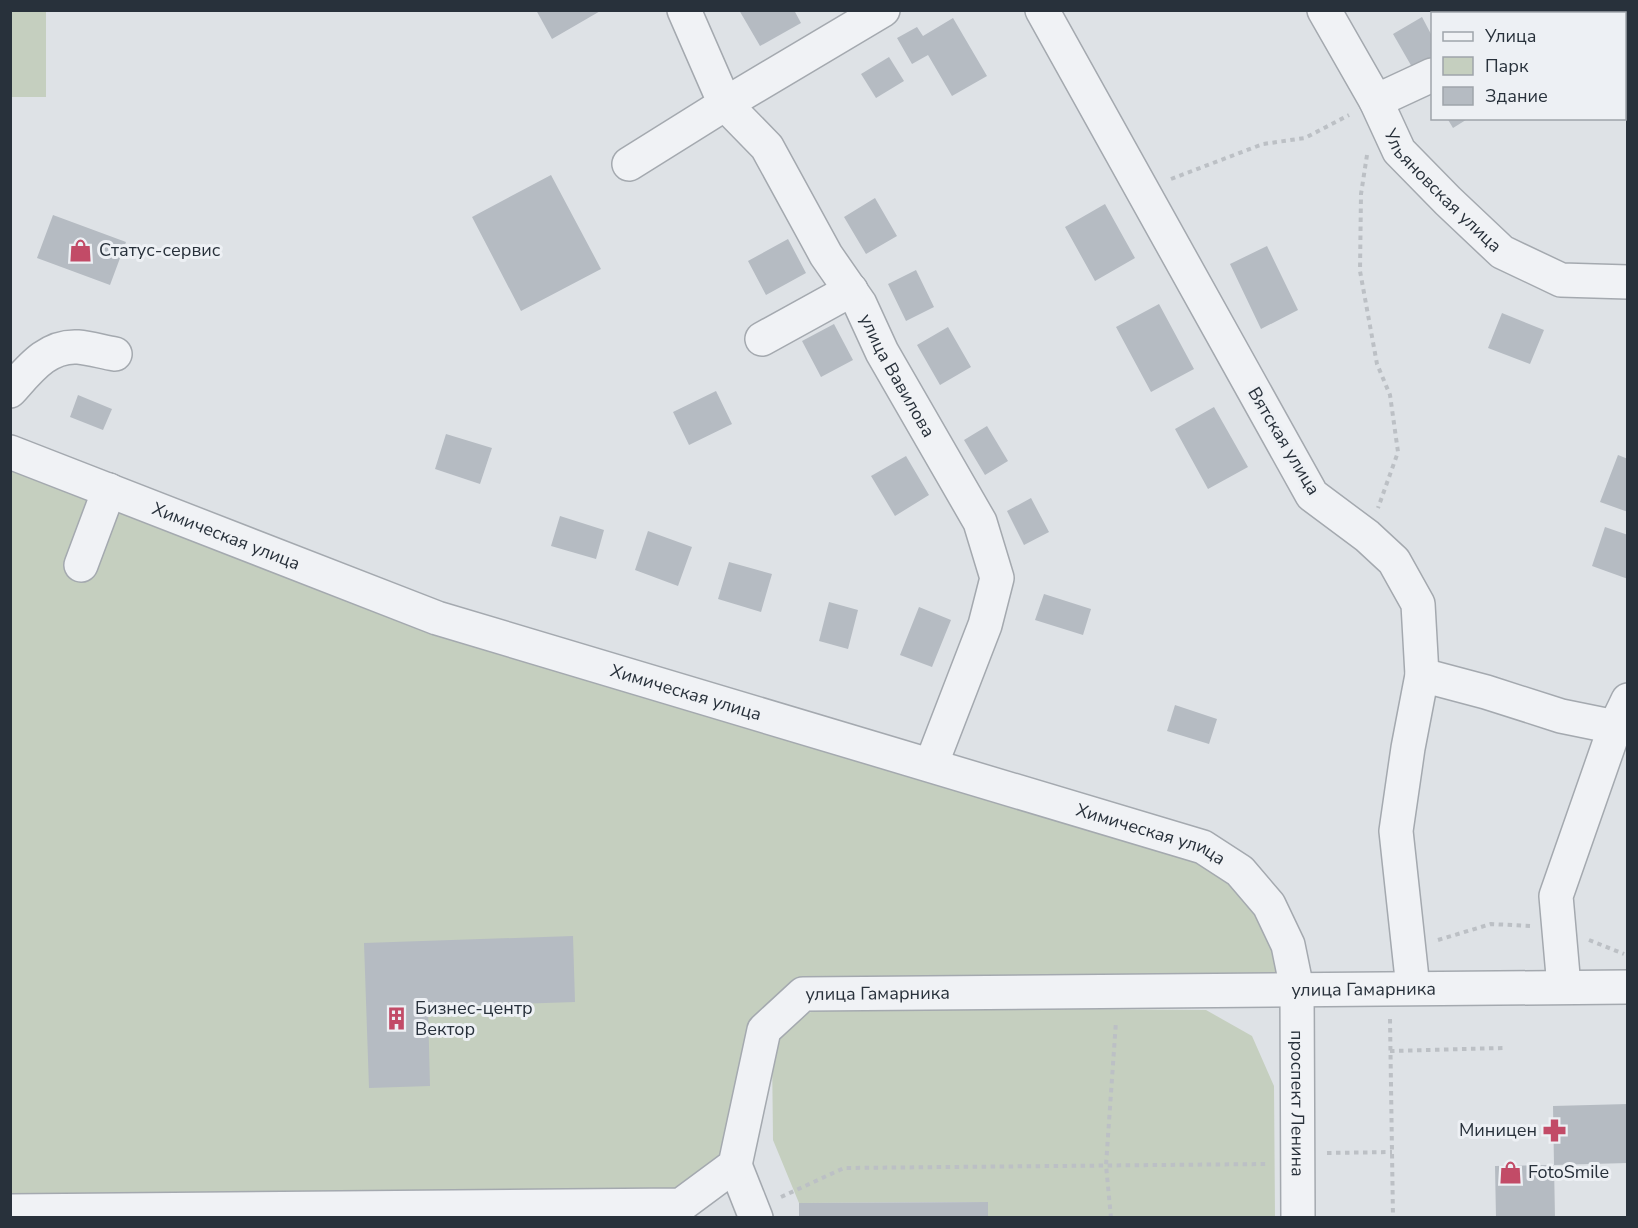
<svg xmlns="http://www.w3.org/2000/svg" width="1638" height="1228" font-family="'Nunito Sans',sans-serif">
<rect width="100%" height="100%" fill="#dee2e6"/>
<!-- green -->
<path fill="#c5cfbf" d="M10 11H46V97H11Z
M10 452 437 618 1240 871 1297 989 803 994 764 1030 735 1165 681 1205 11 1211Z
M827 1007 1206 1010 1252 1036 1274 1086 1275 1217 988 1218V1202L799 1203 773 1140 772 1050 792 1018Z"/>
<!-- building -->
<path fill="#b5bbc2" d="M536 10H602L552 39Z
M739 10H794L801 23 760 46Z
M1422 17 1432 36V65L1416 74 1393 34Z
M953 18 987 76 952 96 928 55 912 64 897 38 917 27 923 36Z
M889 57 904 81 876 98 861 74Z
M1447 118H1469L1453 128Z
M551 175 601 269 521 311 472 217Z
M875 198 897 236 866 254 844 217Z
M1105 204 1135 258 1095 281 1065 227Z
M53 215 126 242 110 285 37 258Z
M788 239 806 273 766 295 748 261Z
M1267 246 1298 310 1261 329 1230 264Z
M916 270 934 307 906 321 888 284Z
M1159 304 1194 369 1151 392 1116 327Z
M1502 313 1544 330 1530 364 1488 348Z
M834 324 853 360 821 377 802 341Z
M948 327 971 367 940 385 917 345Z
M716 391 732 424 689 445 673 412Z
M78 395 112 409 103 430 70 417Z
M1214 407 1248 467 1208 489 1175 429Z
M987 426 1008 461 985 475 964 440Z
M446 434 492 448 480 484 435 469Z
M1618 455 1628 459V512L1600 502Z
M906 456 929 495 895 516 871 476Z
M1031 498 1049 532 1024 545 1007 511Z
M560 516 604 530 596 559 551 546Z
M1605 527 1628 535V579L1592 566Z
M648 531 692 547 678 586 635 570Z
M729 562 772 574 761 612 718 599Z
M1044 594 1091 609 1083 635 1035 620Z
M829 602 858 610 848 649 819 641Z
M919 607 951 620 932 667 900 655Z
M1175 705 1217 719 1209 744 1167 731Z
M573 936 575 1002 428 1007 430 1086 369 1088 364 943Z
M1628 1104V1163L1554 1165 1553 1106Z
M1554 1165 1555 1218H1496L1495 1166Z
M988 1202V1218H799V1203Z"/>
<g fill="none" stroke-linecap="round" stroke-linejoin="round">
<defs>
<g id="minor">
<path id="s1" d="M684 10 725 104 767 147 826 255 860 304 882 352 980 522 997 578 985 625 931 765"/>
<path d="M1042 10 1312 495 1367 536 1394 561 1418 604 1422 675 1408 748 1396 831 1413 988"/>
<path id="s2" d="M1324 10 1376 101 1399 151 1448 201 1502 252 1561 280 1628 282"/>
<path d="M1536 14 1541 10"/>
<path d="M1376 101 1432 75"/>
<path d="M629 164 725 104 883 10"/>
<path d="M762 339 851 290"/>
<path d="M10 391C29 370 47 345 78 347 90 348 103 352 115 354"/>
<path id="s3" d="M10 452 437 618 1203 847 1240 871 1269 905 1288 945 1297 989 1298 1218"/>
<path d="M81 565 109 490"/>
<path d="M1422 675 1486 692 1561 716 1615 727"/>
<path d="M1564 987 1556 896 1615 727 1628 700"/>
<path d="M735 1165 756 1218"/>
<path id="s4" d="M10 1211 681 1205 735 1165 764 1030 803 994 1628 987"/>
</g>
</defs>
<!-- minor casing -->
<use href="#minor" stroke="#a4a9af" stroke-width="36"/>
<!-- path -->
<path stroke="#bcc0c5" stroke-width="4" stroke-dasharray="4.5 4.5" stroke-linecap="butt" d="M1367 155 1361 194 1360 271 1377 364 1390 395 1398 452 1378 508
M1171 179 1263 144 1305 138 1349 115
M1438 940 1491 924 1530 926
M1589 940 1624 954
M1390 1019 1393 1218
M1390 1051 1503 1048
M1327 1153 1392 1152
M781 1197 844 1168 1266 1164
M1111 1218 1106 1165 1116 1021"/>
<!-- minor -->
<use href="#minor" stroke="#f0f2f5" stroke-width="33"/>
</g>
<!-- icons -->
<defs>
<symbol id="shop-bare" viewBox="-9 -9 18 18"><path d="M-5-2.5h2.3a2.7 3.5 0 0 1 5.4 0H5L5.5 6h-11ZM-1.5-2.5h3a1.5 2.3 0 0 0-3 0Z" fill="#c24b67" stroke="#edf0f4" stroke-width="2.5" paint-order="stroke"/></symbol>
<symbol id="building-bare" viewBox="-9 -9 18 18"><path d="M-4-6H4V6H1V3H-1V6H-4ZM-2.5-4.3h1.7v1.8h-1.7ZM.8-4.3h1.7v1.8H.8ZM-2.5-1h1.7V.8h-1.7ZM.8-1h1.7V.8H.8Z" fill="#c24b67" stroke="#edf0f4" stroke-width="2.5" paint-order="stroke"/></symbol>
<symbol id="pharmacy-bare" viewBox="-9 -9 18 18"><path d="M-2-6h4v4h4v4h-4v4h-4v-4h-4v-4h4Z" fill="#c24b67" stroke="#edf0f4" stroke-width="2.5" paint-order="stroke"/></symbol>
</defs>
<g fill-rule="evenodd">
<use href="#shop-bare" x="64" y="234" width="33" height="33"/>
<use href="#building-bare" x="380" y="1002" width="33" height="33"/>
<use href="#pharmacy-bare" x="1538" y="1114" width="33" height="33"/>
<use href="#shop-bare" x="1494" y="1156" width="33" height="33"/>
</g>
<g text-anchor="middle" stroke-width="6" stroke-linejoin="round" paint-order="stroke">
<!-- street labels -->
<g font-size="18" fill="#28313b" stroke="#edf0f4">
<text dy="6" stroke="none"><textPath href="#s2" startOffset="218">Ульяновская улица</textPath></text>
<text dy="6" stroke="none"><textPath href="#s1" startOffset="426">улица Вавилова</textPath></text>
<text transform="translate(1284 441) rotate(59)" y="6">Вятская улица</text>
<text dy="6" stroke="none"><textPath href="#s3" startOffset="232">Химическая улица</textPath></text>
<text dy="6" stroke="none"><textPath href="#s3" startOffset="718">Химическая улица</textPath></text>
<text dy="6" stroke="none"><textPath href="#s3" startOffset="1204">Химическая улица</textPath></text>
<text dy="6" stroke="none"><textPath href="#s4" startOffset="1490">улица Гамарника</textPath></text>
<text dy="6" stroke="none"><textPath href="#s4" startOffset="1004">улица Гамарника</textPath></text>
<text dy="6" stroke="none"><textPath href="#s3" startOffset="1550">проспект Ленина</textPath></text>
</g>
<!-- poi labels -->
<g font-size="18" fill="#28313b" stroke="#edf0f4" text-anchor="start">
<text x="99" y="256">Статус-сервис</text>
<text x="415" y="1014">Бизнес-центр<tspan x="415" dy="21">Вектор</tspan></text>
<text x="1537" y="1136" text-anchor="end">Миницен</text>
<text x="1528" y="1178">FotoSmile</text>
</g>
</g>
<!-- border -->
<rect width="1638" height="1228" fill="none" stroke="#28313b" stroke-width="24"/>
<!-- legend -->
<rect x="1431" y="12" width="195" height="108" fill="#edf0f4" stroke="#9ea4aa" stroke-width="1.5"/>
<rect x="1443" y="32" width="30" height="9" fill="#f0f2f5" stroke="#9ea4aa" stroke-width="1.5"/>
<text x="1485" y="42" font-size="18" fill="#28313b">Улица</text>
<rect x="1443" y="57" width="30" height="18" fill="#c5cfbf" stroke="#9ea4aa" stroke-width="1.5"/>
<text x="1485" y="72" font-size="18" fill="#28313b">Парк</text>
<rect x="1443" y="87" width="30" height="18" fill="#b5bbc2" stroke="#9ea4aa" stroke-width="1.5"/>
<text x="1485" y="102" font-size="18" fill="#28313b">Здание</text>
</svg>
